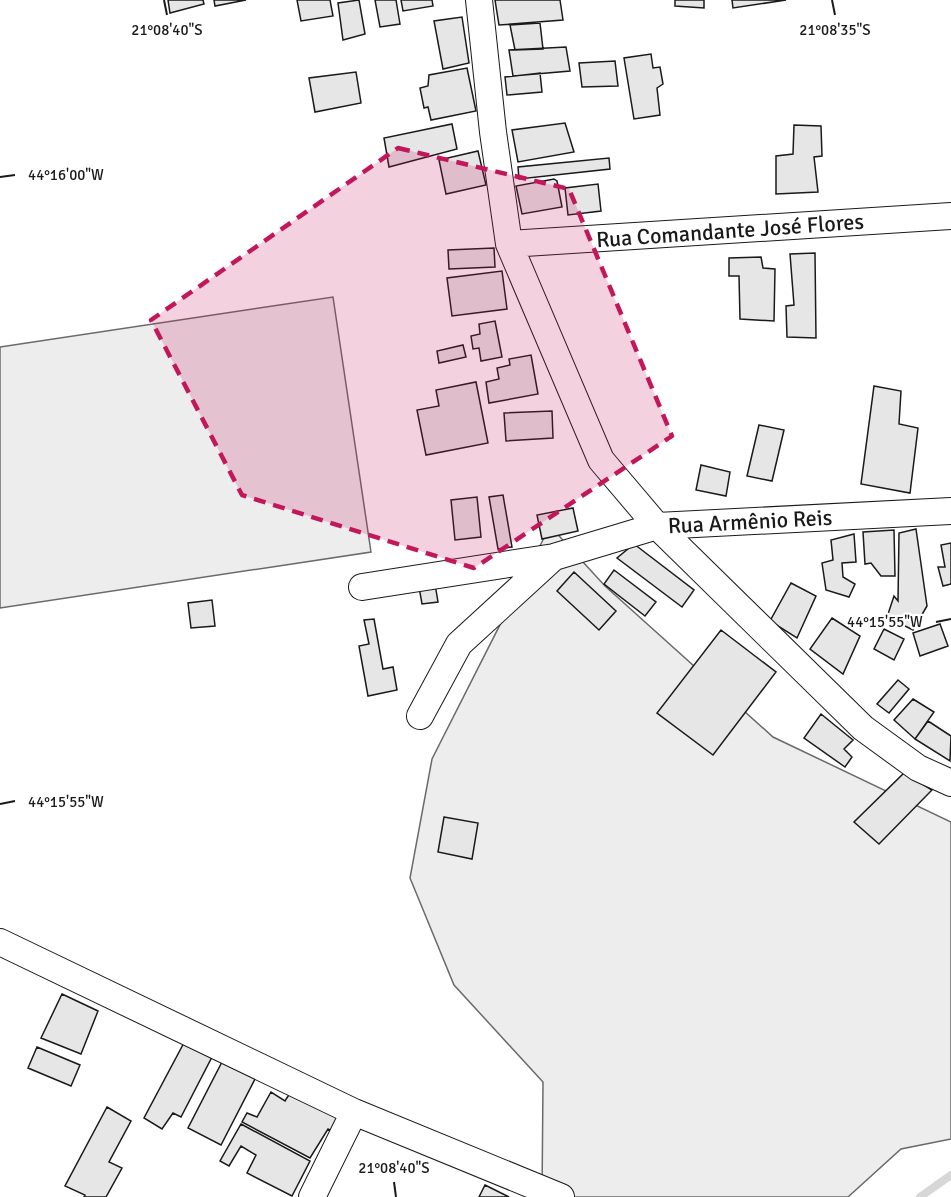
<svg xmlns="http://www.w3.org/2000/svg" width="951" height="1197" font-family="Signika,sans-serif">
<rect width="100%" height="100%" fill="#fff"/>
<!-- green -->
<path fill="#ededed" stroke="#6a6a6a" stroke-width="1.5" d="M333 297 371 552 0 608V347Z
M550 526 605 586 773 737 951 822V1139L901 1149 848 1197H542L543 1082 454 985 410 878 432 759Z"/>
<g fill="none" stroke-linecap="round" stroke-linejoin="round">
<!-- stream -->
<path stroke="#d7d7d7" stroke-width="8" d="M920 1197 951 1175"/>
</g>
<!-- building -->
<path fill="#e6e6e6" stroke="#1a1a1a" stroke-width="1.5" d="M168 0H203L204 4 170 13Z
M214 0H246L215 6Z
M297 0H330L333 16 301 21Z
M359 0 365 34 343 40 338 3Z
M375 0H396L400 24 380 27Z
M401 0H432L433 6 403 11Z
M495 0H560L563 20 499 25Z
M675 0H704V8L675 6Z
M732 0H786L733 8Z
M462 17 469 63 443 69 434 21Z
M540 23 543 49 515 50 510 25Z
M566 47 570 71 513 76 509 50Z
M651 54 653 68 660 67 663 84 657 88 660 115 634 119 624 58Z
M615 61 618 86 582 87 579 63Z
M467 68 476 111 431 120 428 107 424 108 420 88 428 86 429 75Z
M356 72 361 103 315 112 309 78Z
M540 73 542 92 507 95 505 77Z
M565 123 574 152 518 162 512 130Z
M452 124 457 149 389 167 384 138Z
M794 125 821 126 822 156 814 157 818 192 776 194V156L793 154Z
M478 151 486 185 446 194 439 160Z
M609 158 610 169 519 179 518 167Z
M554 179 557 181 562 207 522 214 516 186Z
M598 184 601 211 568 215 565 188Z
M494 248 495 267 449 269 448 250Z
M815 253 816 338 787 337 786 306 794 305 790 254Z
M761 257 763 268 775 269 774 321 740 319 739 276H729V258Z
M502 271 507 309 452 316 447 278Z
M495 321 502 357 481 361 479 348 473 349 471 336 480 334 479 324Z
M463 345 466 357 439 363 437 351Z
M531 355 538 394 489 403 486 382 499 379 497 368 510 365 509 359Z
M476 382 488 443 426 455 417 410 439 406 436 390Z
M874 386 901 391 899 424 918 428 910 493 861 484Z
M552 411 553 438 506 441 504 413Z
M759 425 784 430 772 481 747 476Z
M701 465 730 472 726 496 696 490Z
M503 495 512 547 498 549 489 497Z
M477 497 481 537 455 540 451 500Z
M573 508 578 531 542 539 537 515Z
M916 529 927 606 913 630 887 617 894 596 898 601 899 533Z
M894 530 895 576H881L871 563 865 564 863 532Z
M854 534 856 562 842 563 843 577 855 584 849 597 826 590 822 563 833 560 831 540Z
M951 543V584L943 586 938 567H945L941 545Z
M634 544 694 590 682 607 617 558Z
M614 570 656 602 645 616 604 584Z
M574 572 616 611 599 630 557 591Z
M791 583 816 596 797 638 770 621Z
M435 584 438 602 422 604 419 587Z
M212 600 215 626 191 628 188 603Z
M832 618 860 636 843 674 810 649Z
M374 619 383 669 393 667 397 690 368 696 359 646 369 644 364 620Z
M940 624 948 646 920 656 913 633Z
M884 629 904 639 894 660 874 649Z
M721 630 776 672 713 755 657 713Z
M898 680 909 689 889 713 877 704Z
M913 699 934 712 915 739 894 720Z
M821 714 853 740 844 749 852 757 845 767 804 738Z
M928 721 951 736 950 761 915 739Z
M904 773 932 790 879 844 854 822Z
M444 817 478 823 472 859 438 852Z
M62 994 98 1011 81 1054 41 1038Z
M186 1039 213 1055 181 1117 173 1113 162 1129 144 1118Z
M37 1047 80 1065 71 1086 28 1068Z
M223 1060 256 1077 221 1145 188 1128Z
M292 1090 344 1116 336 1133 328 1129 310 1158 242 1122 247 1113 257 1117 271 1092 285 1101Z
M107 1107 131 1121 109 1162 122 1168 106 1197H84L85 1195 65 1186Z
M241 1124 310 1161 292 1196 247 1173 256 1155 241 1146 229 1166 220 1161Z
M485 1185 509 1197H479Z"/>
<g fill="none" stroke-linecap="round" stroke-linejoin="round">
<defs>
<path id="minor" d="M479 0 493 132 509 244 601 460 657 526 863 728 918 768 951 783
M509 244 951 216
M362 587 554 557 657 526 951 511
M420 716 459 644 554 557
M0 942 354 1112 561 1197
M312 1197 354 1112"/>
</defs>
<!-- minor casing -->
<use href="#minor" stroke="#1a1a1a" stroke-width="28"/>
<!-- minor -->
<use href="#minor" stroke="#fff" stroke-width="26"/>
</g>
<!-- marked area -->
<path fill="#c2185b" fill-opacity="0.2" stroke="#c2185b" stroke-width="4.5" stroke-dasharray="12 8" stroke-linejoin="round" d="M398 148 569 189 672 436 474 568 242 495 151 320Z"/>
<!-- ticks -->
<path fill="none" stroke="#1a1a1a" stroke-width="2" d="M164 0 167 15M832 0 835 15M0 177 15 175M936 622 951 619M0 804 15 801M394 1182 396 1197"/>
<g text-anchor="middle" stroke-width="4.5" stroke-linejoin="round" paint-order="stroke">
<!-- street labels -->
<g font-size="22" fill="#1a1a1a" stroke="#fff">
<text transform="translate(730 230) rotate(-4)" y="8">Rua Comandante José Flores</text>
<text transform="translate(750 521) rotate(-3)" y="8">Rua Armênio Reis</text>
</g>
</g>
<g font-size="15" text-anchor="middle" fill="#1a1a1a" stroke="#fff" stroke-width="4.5" stroke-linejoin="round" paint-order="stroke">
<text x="167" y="35">21°08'40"S</text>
<text x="835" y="35">21°08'35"S</text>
<text x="66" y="180">44°16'00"W</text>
<text x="885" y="627">44°15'55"W</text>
<text x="66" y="807">44°15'55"W</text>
<text x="394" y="1173">21°08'40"S</text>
</g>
</svg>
